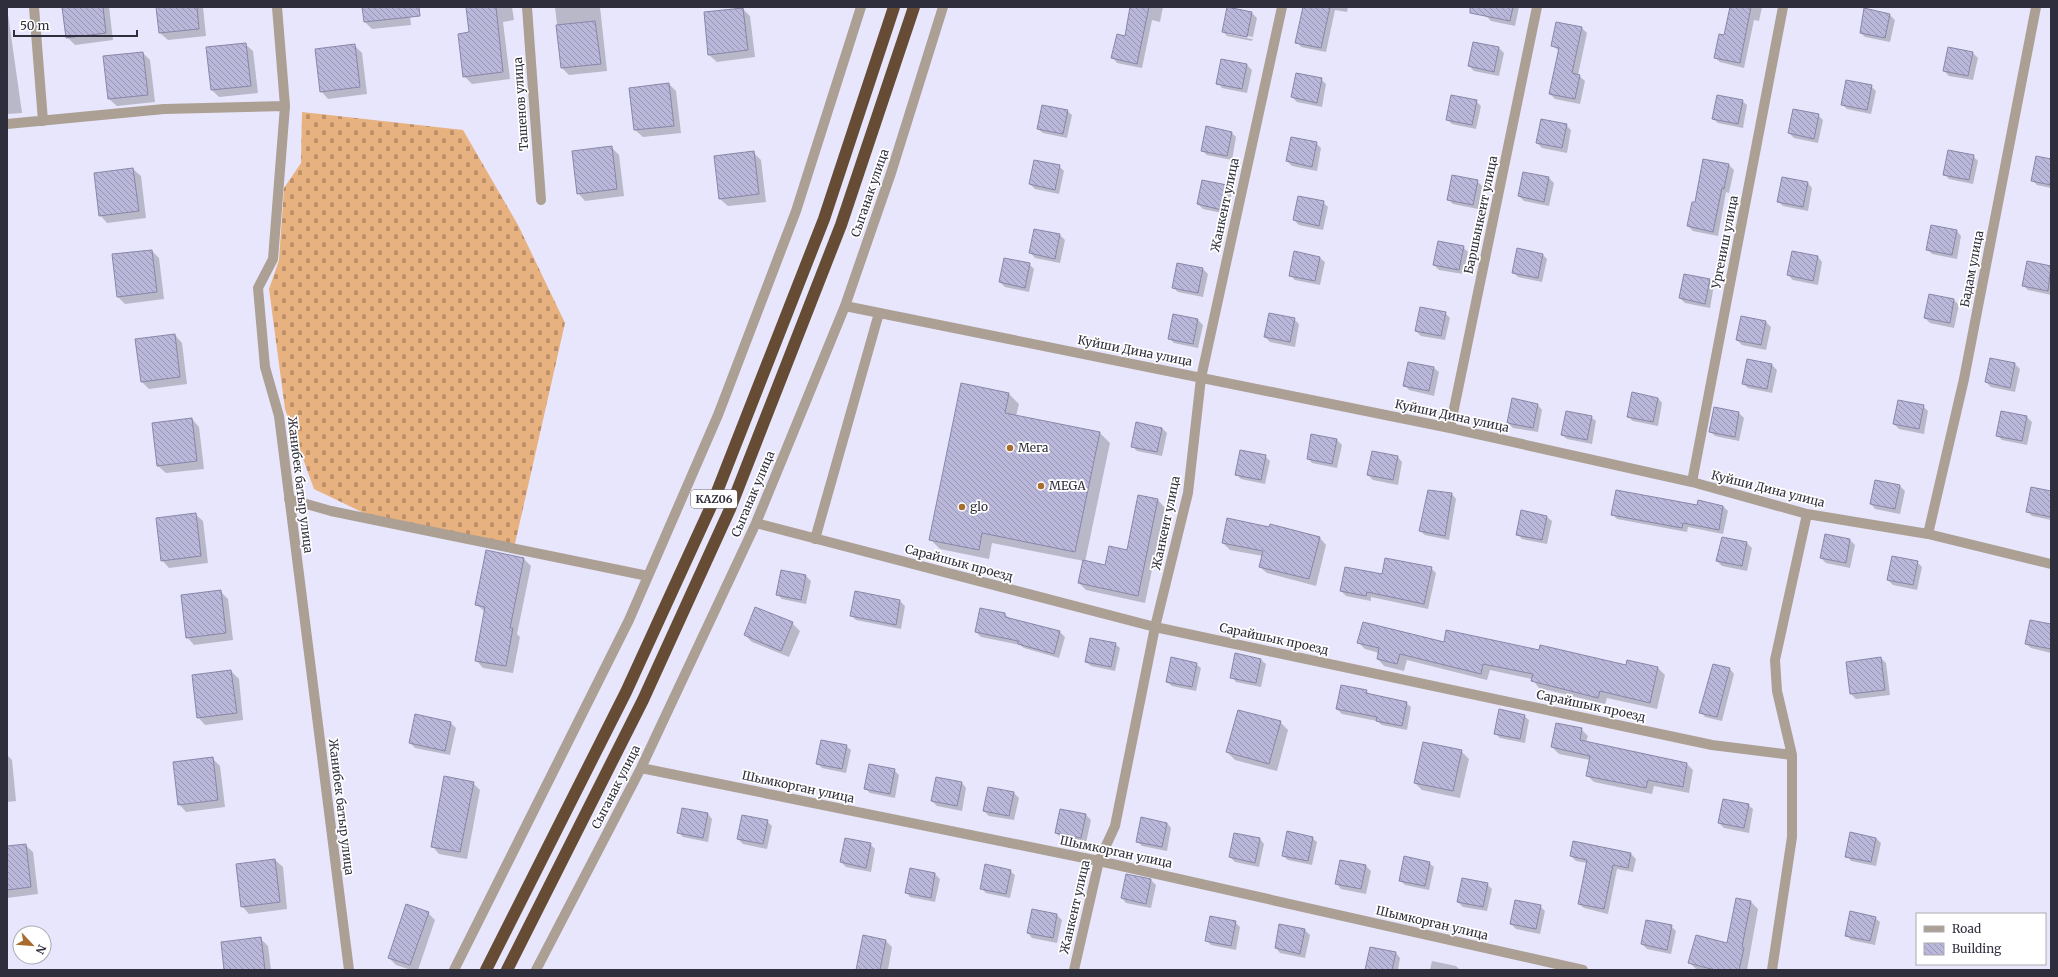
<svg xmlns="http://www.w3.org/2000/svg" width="2058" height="977" font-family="Merriweather,serif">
<defs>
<pattern id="cemetery-stones" width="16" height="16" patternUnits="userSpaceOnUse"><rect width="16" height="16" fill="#e8b180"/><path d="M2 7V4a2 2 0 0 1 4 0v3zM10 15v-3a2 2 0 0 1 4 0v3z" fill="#bc906a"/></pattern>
<pattern id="building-back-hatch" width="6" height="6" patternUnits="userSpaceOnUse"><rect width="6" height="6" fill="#b9b7da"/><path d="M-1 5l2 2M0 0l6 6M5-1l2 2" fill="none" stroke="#9795b2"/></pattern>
</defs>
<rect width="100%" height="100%" fill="#e7e6fc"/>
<!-- cemetery -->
<path fill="url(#cemetery-stones)" d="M302 112 463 130 518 225 565 323 514 548 372 517 314 489 285 409 269 289 279 260 284 188 301 163Z"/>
<!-- shadow -->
<path fill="#0003" fill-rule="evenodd" d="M7 7 22 113 7 114Z
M63 7H109L113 40 75 45 67 37Z
M157 7H203L206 36 168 40 160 33Z
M363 7H409L411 25 372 29 365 22Z
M467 7H512L514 20 503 22 510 79 472 84 464 76 470 33Z
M555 7H600L607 71 569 75 562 68Z
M1131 7H1163L1160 22 1152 20 1142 68 1117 63 1113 58 1125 37Z
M1316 7H1348L1347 12 1335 10 1326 52 1301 47 1297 42Z
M1487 7H1519L1515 26 1491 21 1486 16Z
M1731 7H1762L1759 21 1754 20 1744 68 1720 62 1715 58 1725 36Z
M1228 8 1252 13 1257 18 1252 41 1227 36 1223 31ZM1227 32 1253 37 1252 39 1227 34Z
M743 9 750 16 755 57 717 62 709 55Z
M1890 15 1895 20 1890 42 1865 37 1861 33Z
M1557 23 1582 28 1587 33 1578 75 1585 81 1580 104 1555 99 1550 94 1559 51 1553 46Z
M1474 43 1499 48 1504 53 1499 76 1474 71 1469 66Z
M245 44 253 51 258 93 219 97 212 90Z
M354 45 362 53 367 94 328 99 321 91Z
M143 53 150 60 155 102 117 106 109 99Z
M1973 53 1978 58 1973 80 1949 76 1944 71Z
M1222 60 1247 65 1252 70 1247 93 1222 88 1218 83Z
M1321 79 1326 84 1322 107 1297 102 1292 97Z
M669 84 676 91 681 133 643 137 635 130 631 89Z
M1871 86 1876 91 1871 114 1847 109 1842 104Z
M1476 101 1481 106 1476 129 1452 124 1447 119Z
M1742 101 1747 105 1743 128 1718 123 1713 119Z
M1067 111 1072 115 1067 138 1043 133 1038 129Z
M1818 115 1823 120 1818 143 1794 138 1789 133Z
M1566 125 1571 130 1567 153 1542 148 1537 143Z
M1232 133 1236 137 1232 160 1207 155 1202 150Z
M1316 143 1321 148 1317 171 1292 166 1287 161Z
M611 147 619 155 624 196 585 201 578 193Z
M754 153 761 160 766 202 728 206 720 199Z
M1973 156 1978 161 1973 184 1949 179 1944 174Z
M1704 160 1729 165 1734 170 1729 193 1726 192 1718 236 1693 231 1688 226 1695 204Z
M2051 160V188L2037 185 2032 180Z
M1059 166 1064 171 1059 194 1035 189 1030 184Z
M133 169 141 176 146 218 107 223 100 215Z
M1549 178 1554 183 1549 206 1524 201 1519 196Z
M1477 181 1482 186 1478 209 1453 204 1448 199Z
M1808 183 1812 188 1808 211 1783 206 1778 201Z
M1227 186 1232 191 1227 214 1203 209 1198 204Z
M1323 202 1328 207 1323 230 1299 225 1294 220Z
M1957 231 1961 236 1957 259 1932 254 1928 249Z
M1060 235 1065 240 1060 263 1035 258 1031 253Z
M1463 247 1468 252 1463 274 1439 270 1434 265Z
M152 251 159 258 164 299 125 304 118 297Z
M1542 254 1547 259 1542 282 1518 277 1513 272Z
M1818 257 1822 262 1818 285 1793 280 1788 275Z
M1320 258 1325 262 1320 285 1295 280 1290 275Z
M2028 262 2051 267V295L2028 290 2023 285Z
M1029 264 1034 269 1029 292 1005 287 1000 282Z
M1178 264 1203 269 1208 274 1203 297 1178 292 1173 287Z
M1709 280 1714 285 1710 308 1685 303 1680 298Z
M1929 295 1954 300 1959 305 1954 328 1930 323 1925 318Z
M1445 313 1450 318 1445 340 1421 336 1416 331Z
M1173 315 1198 320 1203 325 1198 348 1174 343 1169 338Z
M1294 319 1299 324 1295 347 1270 342 1265 337Z
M1766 322 1771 327 1766 350 1742 345 1737 340Z
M175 335 182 343 187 384 149 389 142 382Z
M1990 359 2015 364 2020 369 2015 392 1991 387 1986 382Z
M1747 360 1772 365 1777 370 1772 393 1748 388 1743 383Z
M1434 368 1439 372 1434 396 1409 390 1405 386Z
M1009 394 1019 404 1016 416 1100 433 1110 443 1085 562 1106 566 1128 551 1139 496 1158 500 1165 508 1145 603 1086 590 1079 583 1084 561 992 543 989 559 940 549 930 539Z
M1658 398 1662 403 1658 426 1633 421 1628 417Z
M1538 405 1542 410 1538 432 1513 428 1508 423Z
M1923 406 1928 411 1924 434 1899 429 1894 424Z
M1714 408 1739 413 1744 418 1739 441 1715 436 1710 431Z
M1591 417 1596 421 1592 444 1567 439 1562 435Z
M2027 417 2032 422 2027 445 2002 440 1997 435Z
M192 419 199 427 204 469 166 473 158 466Z
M1162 428 1167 433 1162 456 1137 451 1132 446Z
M1312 435 1337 440 1342 445 1337 468 1312 463 1308 458Z
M1265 456 1270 461 1265 484 1241 479 1236 474Z
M1398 457 1402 462 1398 485 1373 480 1368 475Z
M1875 481 1900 486 1905 491 1900 514 1875 509 1871 504Z
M2051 492V520L2032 516 2027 511Z
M1452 494 1456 499 1449 540 1425 535 1420 531Z
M1699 502 1723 506 1728 511 1723 534 1688 527 1687 532 1617 519 1612 514 1698 506Z
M1522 512 1547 517 1552 521 1547 544 1522 539 1518 535Z
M195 514 203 521 208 563 169 568 162 560Z
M1825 535 1850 540 1855 545 1850 568 1826 563 1821 558Z
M1320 538 1326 545 1316 586 1267 573 1260 567 1263 556 1230 550 1223 543Z
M1747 543 1752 548 1747 571 1722 566 1717 561Z
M524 559 531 566 517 634 520 637 513 673 483 668 476 660 485 612 476 604Z
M1917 562 1922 567 1917 590 1893 585 1888 580Z
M1431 568 1436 573 1428 609 1371 597V601L1346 596 1341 591Z
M781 571 806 576 811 581 806 604 782 599 777 594Z
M220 591 228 599 233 640 194 645 187 637Z
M856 592 900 601 905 606 901 629 856 620 851 615Z
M1005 614 1010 619 1060 632 1065 637 1059 658 1024 648 1020 645 981 637 976 632Z
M792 623 800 631 789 657 752 642 745 635Z
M2051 625V653L2031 648 2026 644Z
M1358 642 1444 644 1539 651 1627 667 1628 661 1658 668 1665 675 1657 709 1607 698 1605 704 1539 688 1532 679 1490 670 1487 680 1407 660 1404 671 1384 666 1378 659 1379 653 1365 649Z
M1115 644 1120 648 1115 671 1091 666 1086 662Z
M1881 658 1886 663 1890 695 1856 699 1851 694 1847 663Z
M1261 660 1266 664 1261 687 1236 682 1232 677Z
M1196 664 1201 668 1196 691 1172 686 1167 682Z
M1730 669 1734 674 1722 721 1705 717 1701 712Z
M231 671 239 679 243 720 205 725 198 717Z
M1366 691 1371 695 1406 703 1411 707 1407 730 1382 725 1377 721 1342 714 1337 709Z
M416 716 451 723 456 728 450 755 415 748 410 743Z
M1524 716 1529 720 1525 743 1500 738 1495 733Z
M1280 722 1288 730 1277 771 1235 760 1227 752Z
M1581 729 1588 736 1586 742 1687 764 1693 770 1689 793 1654 786 1652 794 1594 782 1587 775 1590 760 1559 754 1552 747Z
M846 746 851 750 846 773 822 768 817 763Z
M1461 751 1469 759 1460 798 1422 790 1415 783Z
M7 755 12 760 16 801 7 802Z
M212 758 220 766 225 807 186 812 179 804Z
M894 770 899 775 895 798 870 793 865 788Z
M473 783 480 790 467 859 439 854 432 846Z
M962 783 966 788 962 811 937 806 932 801Z
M1014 793 1019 798 1014 820 989 816 984 811Z
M1748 805 1753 809 1749 833 1724 828 1719 823Z
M708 814 712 819 708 842 683 837 678 832Z
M1086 815 1091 820 1086 843 1061 838 1056 833Z
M767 821 772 826 767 849 743 844 738 839Z
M1167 823 1171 828 1167 851 1142 846 1137 841Z
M1312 838 1317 842 1312 865 1288 860 1283 856Z
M1876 838 1881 843 1876 866 1851 861 1847 856Z
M1260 839 1264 844 1259 867 1235 862 1230 857Z
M870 844 875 849 871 872 846 867 841 862Z
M25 845 33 852 38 894 7 898V847Z
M1631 854 1636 859 1633 872 1617 869 1608 914 1584 908 1579 904 1587 863 1576 861 1571 856Z
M275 860 283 867 287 909 249 914 242 906Z
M1341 861 1366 866 1371 871 1366 894 1341 889 1337 884Z
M1429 863 1434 867 1429 890 1405 885 1400 880Z
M910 869 935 874 940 879 935 902 910 897 906 892Z
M1010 871 1015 875 1010 898 986 893 981 888Z
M1126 875 1151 880 1156 885 1151 908 1126 903 1122 898Z
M1487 884 1492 889 1487 911 1463 907 1458 902Z
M1736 899 1751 902 1758 909 1747 970 1696 969 1690 963 1727 944Z
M1540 906 1545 911 1540 934 1516 929 1511 924Z
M1032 910 1057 915 1062 920 1057 943 1032 938 1028 933Z
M428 913 435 920 418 970H411L396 965 389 958Z
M1875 918 1880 922 1875 945 1851 940 1846 935Z
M1235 922 1240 927 1236 950 1211 945 1206 940Z
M1280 925 1305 930 1310 935 1305 958 1280 953 1276 948Z
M1671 926 1676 931 1671 954 1647 949 1642 944Z
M864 937 886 941 892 947 888 970H857Z
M260 938 268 946 271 970H225Z
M1396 953 1400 958 1398 970H1366Z
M1432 961 1456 966 1460 970H1430Z"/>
<!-- building -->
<path fill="url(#building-back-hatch)" stroke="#8987a8" d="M62 7H103L106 33 66 38Z
M156 7H197L199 29 159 33Z
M362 7H419L420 16 364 22Z
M466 7H496L503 72 463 77 458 34 469 32Z
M1130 7H1149L1137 64 1111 58 1117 34 1125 36Z
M1227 7 1252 12 1247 37 1222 32Z
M1303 7H1330L1321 48 1295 43Z
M1470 7H1513L1510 21 1470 13Z
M1730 7H1751L1740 63 1714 58 1719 34 1724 35Z
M743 8 748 50 708 55 704 12Z
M1864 8 1890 14 1885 38 1860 33Z
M595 21 601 64 561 68 556 25Z
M1556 22 1582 27 1572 73 1580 75 1575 99 1549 94 1559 48 1551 46Z
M1473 42 1499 47 1494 72 1468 66Z
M246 43 251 86 211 90 206 47Z
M355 44 360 87 320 92 315 49Z
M1948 47 1973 52 1968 76 1943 71Z
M143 52 148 95 108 99 103 56Z
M1221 59 1247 64 1242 89 1216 84Z
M1296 73 1322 78 1317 103 1291 97Z
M1846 80 1872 85 1867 110 1841 105Z
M669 83 674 126 634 130 629 88Z
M1451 95 1477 100 1472 125 1446 120Z
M1717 95 1743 100 1738 124 1712 119Z
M1042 105 1068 110 1063 134 1037 129Z
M1793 109 1819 114 1814 139 1788 133Z
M1541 119 1567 124 1562 148 1536 143Z
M1206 126 1232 132 1227 156 1201 151Z
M1291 137 1317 142 1312 167 1286 161Z
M612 146 617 189 577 194 572 151Z
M1948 150 1974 155 1969 180 1943 175Z
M754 151 759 194 719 199 714 156Z
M2036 156 2051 159V185L2031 181Z
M1703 159 1729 164 1724 189 1722 188 1713 232 1687 226 1692 202H1695Z
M1034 160 1060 165 1055 190 1029 184Z
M133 168 139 211 99 216 94 173Z
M1523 172 1549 177 1544 202 1518 196Z
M1452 175 1478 180 1473 205 1447 200Z
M1782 177 1808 182 1803 207 1777 202Z
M1202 180 1227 185 1222 210 1197 204Z
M1298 196 1324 201 1319 226 1293 220Z
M1931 225 1957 230 1952 255 1926 250Z
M1034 229 1060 234 1055 259 1029 253Z
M1438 241 1464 246 1459 270 1433 265Z
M1517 248 1543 254 1538 278 1512 273Z
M152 250 157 292 117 297 112 254Z
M1294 251 1320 257 1315 281 1289 276Z
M1792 251 1818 256 1813 281 1787 275Z
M1004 258 1030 263 1025 288 999 282Z
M2027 261 2051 266 2048 291 2022 286Z
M1177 263 1203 268 1198 293 1172 288Z
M1684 274 1710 279 1705 304 1679 298Z
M1929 294 1954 299 1950 323 1924 318Z
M1420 307 1446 312 1441 336 1415 331Z
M1269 313 1295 318 1290 342 1264 337Z
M1173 314 1198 319 1193 344 1168 339Z
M1741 316 1766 321 1761 345 1736 340Z
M175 334 180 377 141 382 135 339Z
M1990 358 2015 363 2010 388 1985 382Z
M1747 359 1772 364 1767 389 1742 384Z
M1408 362 1434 367 1429 391 1403 386Z
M961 383 1009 393 1005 413 1100 432 1075 552 982 533 979 550 929 540Z
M1632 392 1658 398 1653 422 1627 417Z
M1512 398 1538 404 1533 428 1507 423Z
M1898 400 1924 405 1919 429 1893 424Z
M1714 407 1739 412 1735 437 1709 432Z
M1566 411 1592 416 1587 440 1561 435Z
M2001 411 2027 416 2022 441 1996 436Z
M192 418 197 461 157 466 152 423Z
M1136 422 1162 428 1157 452 1131 447Z
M1311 434 1337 439 1332 464 1307 459Z
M1240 450 1266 455 1261 480 1235 475Z
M1372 451 1398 456 1393 480 1367 475Z
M1875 480 1900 485 1895 509 1870 504Z
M2031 487 2051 491V517L2026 512Z
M1428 490 1452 493 1445 536 1419 531Z
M1616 490 1697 505 1698 500 1723 506 1719 530 1683 523 1682 528 1611 515Z
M1138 495 1158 499 1138 596 1078 583 1083 560 1105 565 1109 546 1127 550Z
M1521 510 1547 516 1542 540 1516 535Z
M196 513 201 556 161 561 156 518Z
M1227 518 1269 527 1270 524 1320 537 1309 579 1259 567 1263 551 1222 543Z
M1825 534 1850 539 1846 563 1820 558Z
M1722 537 1747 542 1742 566 1716 561Z
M486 550 524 558 510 628H513L506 666 475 661 485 607 475 605Z
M1892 556 1918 561 1913 585 1887 580Z
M1385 558 1432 567 1424 604 1367 592 1366 596 1340 591 1345 567 1382 574Z
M781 570 806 575 801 600 776 595Z
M221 590 226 633 186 638 181 595Z
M855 591 900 600 896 625 850 616Z
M755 607 793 622 781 651 744 635Z
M980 608 1005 613V617L1060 631 1054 654 1018 644V641L975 632Z
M2030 620 2051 624V649L2025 644Z
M1363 622 1444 642 1446 630 1539 650 1540 645 1626 665 1627 660 1658 667 1650 703 1600 691 1598 698 1531 681 1533 674 1483 664 1481 674 1400 654 1397 664 1377 659 1379 648 1357 643Z
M1090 638 1116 643 1111 667 1085 662Z
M1235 653 1261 659 1256 683 1230 678Z
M1171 657 1197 663 1192 687 1166 682Z
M1881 657 1885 690 1850 694 1846 662Z
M1713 664 1730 668 1717 717 1699 713Z
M231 670 237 713 197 718 192 675Z
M1341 685 1367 690 1366 693 1407 702 1402 726 1376 721 1377 717 1336 709Z
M1499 709 1525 715 1520 739 1494 734Z
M1238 710 1281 721 1269 764 1226 752Z
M415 714 451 722 445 751 409 743Z
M1556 723 1582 728 1580 740 1687 763 1683 787 1648 780 1646 788 1586 776 1590 756 1551 747Z
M821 740 847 745 842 769 816 764Z
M1423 742 1462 750 1453 791 1414 783Z
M213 757 218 800 178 805 173 762Z
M869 764 895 769 890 794 864 789Z
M444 776 474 782 460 852 431 847Z
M936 777 962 782 957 806 931 801Z
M988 787 1014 792 1009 816 983 811Z
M1723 799 1749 804 1744 828 1718 823Z
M682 808 708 813 703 838 677 833Z
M1060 809 1086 814 1081 838 1055 833Z
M742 815 768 820 763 844 737 839Z
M1141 817 1167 823 1162 847 1136 842Z
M1287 831 1313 837 1308 861 1282 856Z
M1850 832 1876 838 1871 862 1845 857Z
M1234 833 1260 838 1255 863 1229 857Z
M845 838 871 843 866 868 840 862Z
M1573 841 1631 853 1628 868 1613 865 1604 909 1578 904 1587 860 1570 856Z
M26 844 31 887 7 890V846Z
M1404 856 1430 862 1425 886 1399 881Z
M275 859 280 902 241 907 236 864Z
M1340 860 1366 865 1361 889 1335 884Z
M985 864 1011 870 1006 894 980 889Z
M910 868 935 873 931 898 905 893Z
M1126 874 1151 879 1146 904 1121 898Z
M1462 878 1488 883 1483 907 1457 902Z
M1736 898 1751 901 1742 947 1744 948 1739 970H1715L1688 963 1696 935 1727 943Z
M1515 900 1541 905 1536 929 1510 924Z
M406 904 429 912 410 965 388 958Z
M1032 909 1057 914 1053 938 1027 933Z
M1850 911 1876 917 1870 941 1845 936Z
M1210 916 1236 921 1231 946 1205 941Z
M1646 920 1672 925 1667 950 1641 944Z
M1279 924 1305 929 1300 954 1275 948Z
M863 935 886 940 880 970H856Z
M261 937 265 970H224L221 942Z
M1370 947 1396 952 1392 970H1365Z"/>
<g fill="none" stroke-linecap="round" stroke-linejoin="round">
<!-- minor -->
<path stroke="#ac9f94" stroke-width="10" d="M34 7 43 121
M277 7 285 106 273 259 258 288 265 367 279 416 349 970
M527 7 541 200
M7 124 164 109 285 106
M845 306 1450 428 1692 482 1807 514 1928 534 2051 564
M1450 428 1537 7
M1692 482 1783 7
M289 499 331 511 648 576
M756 523 1155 627 1712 745 1792 755
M1928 534 1964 379 2036 7
M815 539 879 313
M641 768 1099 861 1583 970
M454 970 629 620 718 415 796 211 861 7
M536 970 641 768 756 523 845 306 891 173 943 7
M1074 970 1099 861 1115 826 1155 627 1188 493 1201 378 1282 7
M1772 970 1792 837V755L1777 691 1775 660 1807 514"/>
<!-- highway -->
<path stroke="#664c35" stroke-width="12" d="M486 970 626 692 713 502 824 219 894 7
M507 970 643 700 730 509 841 225 914 7"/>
</g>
<!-- markers -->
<g fill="#a86c2e" stroke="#fff" stroke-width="1.5">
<circle cx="1010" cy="448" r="4"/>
<circle cx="1041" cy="486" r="4"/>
<circle cx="962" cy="507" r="4"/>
</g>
<g text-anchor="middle" stroke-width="3.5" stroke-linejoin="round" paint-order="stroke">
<!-- shield labels -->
<rect fill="#fff" stroke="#6d6d76" stroke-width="1" x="691" y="490" width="46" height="18" rx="3"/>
<g font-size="11" font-weight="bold" fill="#2f2e3c">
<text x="714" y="503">KАZ06</text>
</g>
<!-- street labels -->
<g font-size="12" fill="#2f2e3c" stroke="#fff">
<text transform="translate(521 104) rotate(-94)" y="4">Ташенов улица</text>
<text transform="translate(870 193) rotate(-71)" y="4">Сыганак улица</text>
<text transform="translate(1225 205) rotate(-78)" y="4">Жанкент улица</text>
<text transform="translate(1481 215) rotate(-78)" y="4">Баршынкент улица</text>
<text transform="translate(1725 242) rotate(-79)" y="4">Ургениш улица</text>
<text transform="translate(1972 269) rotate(-79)" y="4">Бадам улица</text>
<text transform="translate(1135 351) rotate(11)" y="4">Куйши Дина улица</text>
<text transform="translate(1452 416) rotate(12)" y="4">Куйши Дина улица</text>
<text transform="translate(300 485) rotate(83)" y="4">Жанибек батыр улица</text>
<text transform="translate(1768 489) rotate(14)" y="4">Куйши Дина улица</text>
<text transform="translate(753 494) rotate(-67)" y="4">Сыганак улица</text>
<text transform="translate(1166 523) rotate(-78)" y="4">Жанкент улица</text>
<text transform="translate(959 563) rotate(15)" y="4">Сарайшык проезд</text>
<text transform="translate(1274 639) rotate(12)" y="4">Сарайшык проезд</text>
<text transform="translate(1591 706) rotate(12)" y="4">Сарайшык проезд</text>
<text transform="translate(616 787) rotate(-63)" y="4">Сыганак улица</text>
<text transform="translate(798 787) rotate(12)" y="4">Шымкорган улица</text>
<text transform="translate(341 807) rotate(83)" y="4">Жанибек батыр улица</text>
<text transform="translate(1116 852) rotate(12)" y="4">Шымкорган улица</text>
<text transform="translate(1075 907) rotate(-77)" y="4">Жанкент улица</text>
<text transform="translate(1432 923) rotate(13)" y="4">Шымкорган улица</text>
</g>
<!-- poi labels -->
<g font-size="12" fill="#2f2e3c" stroke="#fff" text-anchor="start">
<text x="1018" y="452">Мега</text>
<text x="1049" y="490">MEGA</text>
<text x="970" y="511">glo</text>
</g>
</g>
<!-- border -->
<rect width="2058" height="977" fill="none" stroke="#2f2e3c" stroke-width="16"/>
<!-- legend -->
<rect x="1916" y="913" width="130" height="52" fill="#ffffff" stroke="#acabb1"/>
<rect x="1924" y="926" width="20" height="6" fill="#ac9f94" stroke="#acabb1"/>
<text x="1952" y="933" font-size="12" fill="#2f2e3c">Road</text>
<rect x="1924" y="943" width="20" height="12" fill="url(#building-back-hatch)" stroke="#acabb1"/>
<text x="1952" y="953" font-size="12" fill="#2f2e3c">Building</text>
<!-- north arrow -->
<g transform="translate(32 945) rotate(116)"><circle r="19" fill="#ffffff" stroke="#acabb1"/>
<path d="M0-3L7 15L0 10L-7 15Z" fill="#a86c2e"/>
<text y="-6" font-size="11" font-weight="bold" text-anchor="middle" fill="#2f2e3c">N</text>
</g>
<!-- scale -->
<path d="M14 30v6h123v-6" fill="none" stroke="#2f2e3c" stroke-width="2"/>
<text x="20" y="30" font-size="12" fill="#2f2e3c" stroke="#ffffff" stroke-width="3" paint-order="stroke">50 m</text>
</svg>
